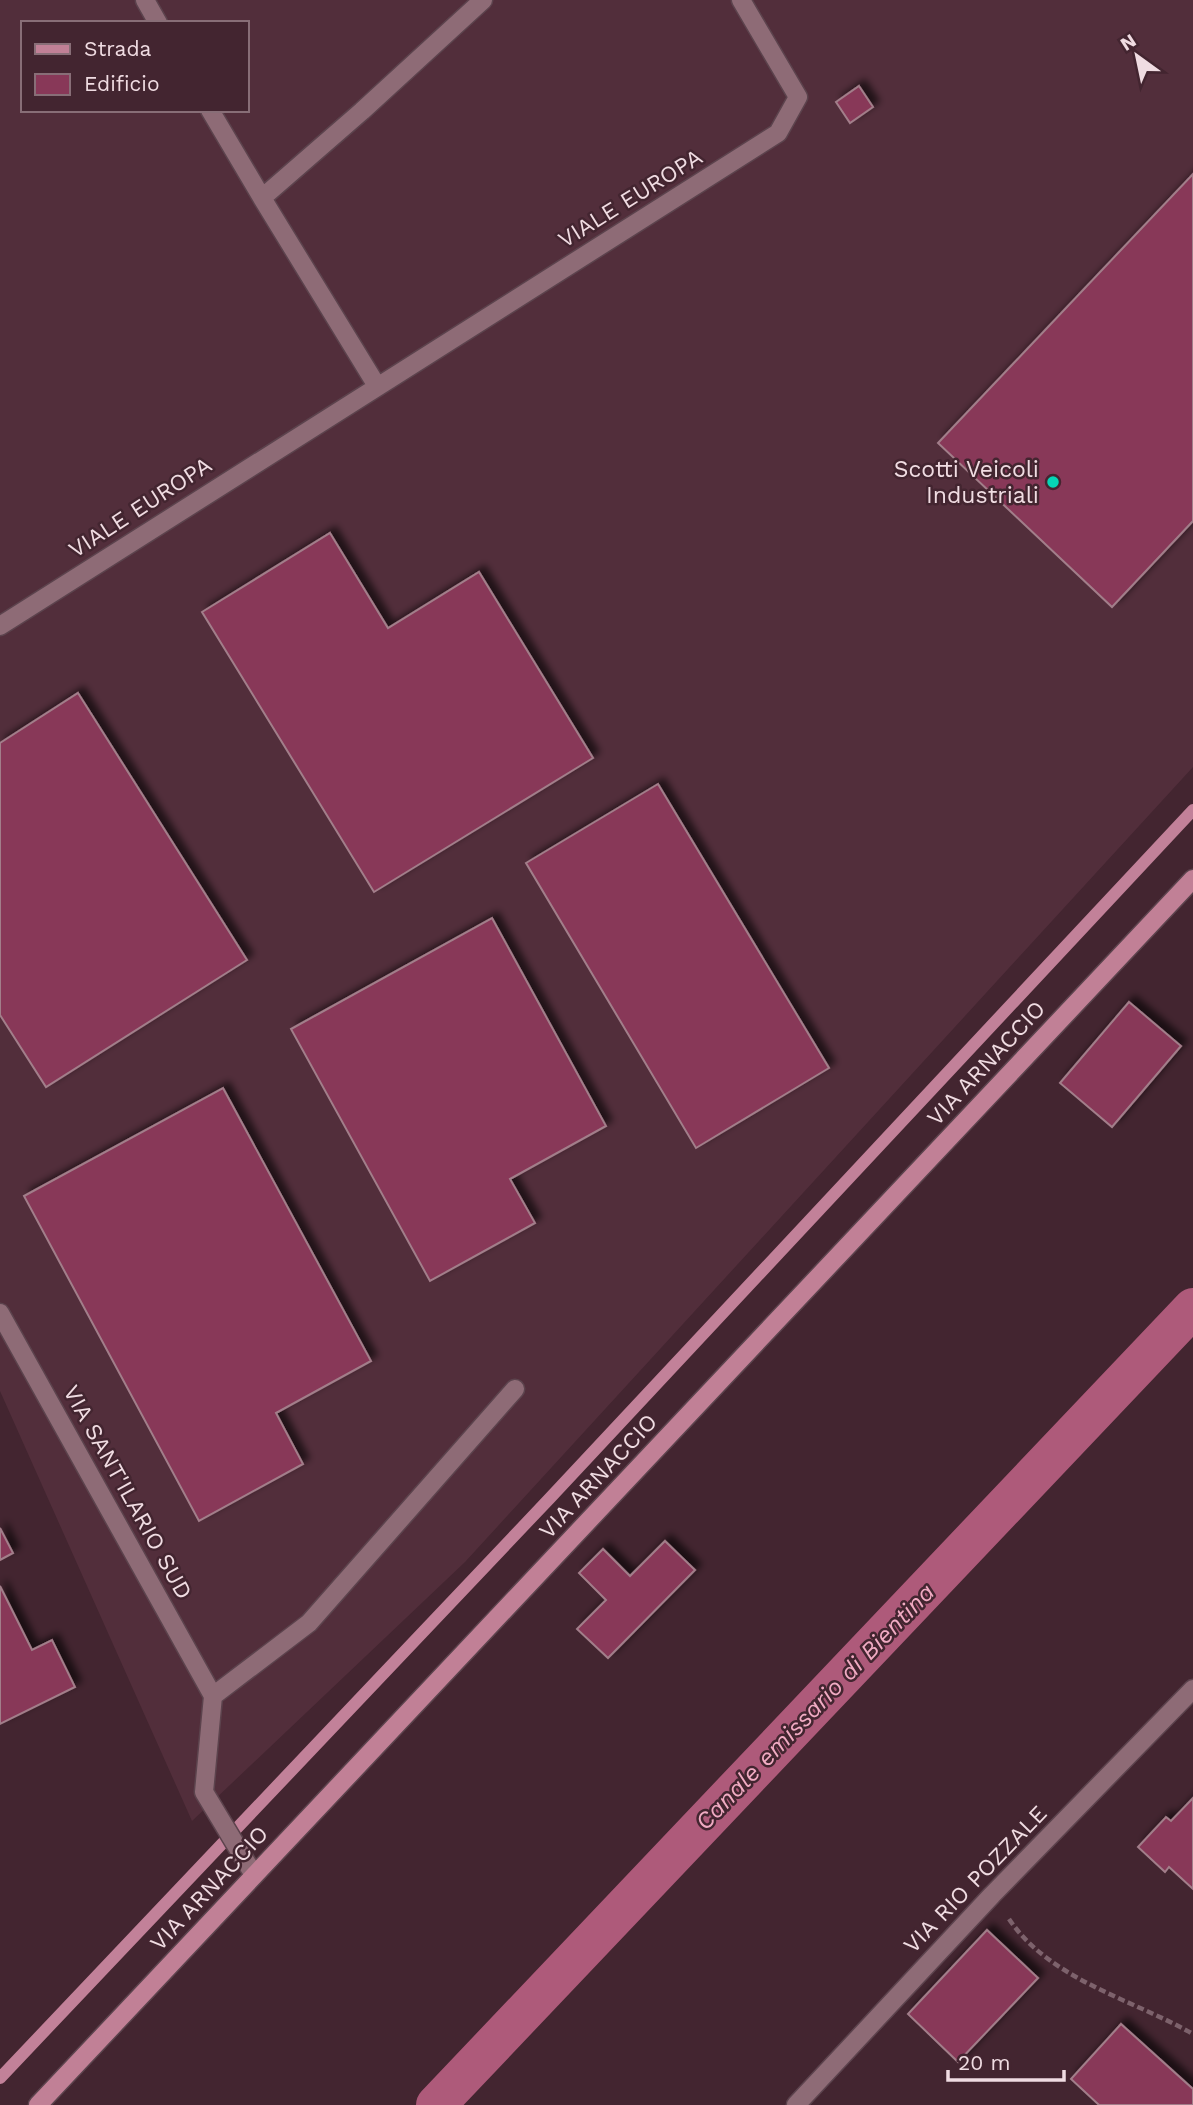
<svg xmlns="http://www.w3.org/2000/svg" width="1193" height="2105" font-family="'Work Sans',sans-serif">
<defs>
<filter id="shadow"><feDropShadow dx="6" dy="-6" stdDeviation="3.5" flood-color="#0009"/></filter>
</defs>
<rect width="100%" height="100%" fill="#432530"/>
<!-- built -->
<path fill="#522e3b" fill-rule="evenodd" d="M0 0H1193V767L465 1562 192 1821 0 1391ZM23 23H247V110H23Z"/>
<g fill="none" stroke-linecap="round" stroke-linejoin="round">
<!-- stream -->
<path stroke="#c28199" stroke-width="12" d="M0 2078 550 1498 1193 810"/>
<!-- canal -->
<path stroke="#ae5a7a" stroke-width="40" d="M436 2105 1193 1308"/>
</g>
<!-- building -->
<path fill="#883858" stroke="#a27e8a" stroke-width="2" filter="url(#shadow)" d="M859 86 873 107 850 123 836 102Z
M1193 174V521L1112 607 938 443Z
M330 533 388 628 479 572 593 758 374 892 202 612Z
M78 693 247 960 46 1087 0 1015V743Z
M658 784 829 1068 696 1148 526 863Z
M492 918 606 1126 510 1179 535 1223 430 1281 291 1029Z
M1129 1002 1181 1046 1112 1127 1060 1083Z
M223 1088 371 1361 276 1413 303 1464 199 1521 24 1196Z
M0 1528 13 1553 0 1560Z
M665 1541 695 1570 608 1658 577 1629 606 1600 579 1573 603 1549 630 1576Z
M0 1586 32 1650 52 1640 75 1687 0 1724Z
M1193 1798V1889L1169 1867 1165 1872 1138 1847 1166 1817 1171 1821Z
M987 1930 1038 1978 958 2062 908 2014Z
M1121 2024 1193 2089V2105H1099L1071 2079Z"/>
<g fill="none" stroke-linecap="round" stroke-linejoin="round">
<defs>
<path id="minor" d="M145 0 158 23
M210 110 262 198
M377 386 262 198 362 111 483 0
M0 626 778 133 798 97 741 0
M0 1313 213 1696 204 1792 254 1875
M213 1696 309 1623 515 1389
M796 2105 992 1895 1193 1689"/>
<path id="major" d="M38 2105 1193 879"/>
</defs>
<!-- minor casing -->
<use href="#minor" stroke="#5c434d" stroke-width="21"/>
<!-- major casing -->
<use href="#major" stroke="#5c434d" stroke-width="21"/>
<!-- path -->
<path stroke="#7d626c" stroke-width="4.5" stroke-dasharray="7 3.5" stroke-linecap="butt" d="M1009 1919C1050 1980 1132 1999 1193 2034"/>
<!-- minor -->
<use href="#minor" stroke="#8e6b76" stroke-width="18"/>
<!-- major -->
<use href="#major" stroke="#c18096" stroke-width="18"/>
</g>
<!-- markers -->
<circle fill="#05d5b6" stroke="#432530" stroke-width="2.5" cx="1053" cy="482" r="7"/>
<g text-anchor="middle" stroke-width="5" stroke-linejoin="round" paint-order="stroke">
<!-- street labels -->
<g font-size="23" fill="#f0dce2" stroke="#432530">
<text transform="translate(630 198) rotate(-32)" y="8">VIALE EUROPA</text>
<text transform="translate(140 507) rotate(-33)" y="8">VIALE EUROPA</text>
<text transform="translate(986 1063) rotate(-47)" y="8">VIA ARNACCIO</text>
<text transform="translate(598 1476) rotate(-47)" y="8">VIA ARNACCIO</text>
<text transform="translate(128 1492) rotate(61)" y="8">VIA SANT'ILARIO SUD</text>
<text transform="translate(975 1879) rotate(-46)" y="8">VIA RIO POZZALE</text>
<text transform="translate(209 1888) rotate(-47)" y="8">VIA ARNACCIO</text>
</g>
<!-- poi labels -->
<g font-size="23" fill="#f0dce2" stroke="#432530" text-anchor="end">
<text x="1039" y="477">Scotti Veicoli<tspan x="1039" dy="26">Industriali</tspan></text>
</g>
<!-- water labels -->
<g font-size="24" font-style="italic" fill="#f1abc3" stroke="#432530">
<text transform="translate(815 1707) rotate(-46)" y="8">Canale emissario di Bientina</text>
</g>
</g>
<!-- legend -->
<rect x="21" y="21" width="228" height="91" fill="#432530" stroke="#886e77" stroke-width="2"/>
<rect x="35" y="44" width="35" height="10" fill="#c18096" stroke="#886e77" stroke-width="2"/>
<text x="84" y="56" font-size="21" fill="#f0dce2">Strada</text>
<rect x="35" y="74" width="35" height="21" fill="#883858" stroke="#886e77" stroke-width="2"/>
<text x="84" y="91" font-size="21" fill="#f0dce2">Edificio</text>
<!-- north arrow -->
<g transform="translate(1137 56) rotate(327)" stroke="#432530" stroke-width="5" paint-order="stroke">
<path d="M0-5L12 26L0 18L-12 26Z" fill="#f0dce2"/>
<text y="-10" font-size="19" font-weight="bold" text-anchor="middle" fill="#f0dce2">N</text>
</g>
<!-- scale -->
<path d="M948 2070v10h116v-10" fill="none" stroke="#f0dce2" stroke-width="3.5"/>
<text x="958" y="2070" font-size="21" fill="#f0dce2" stroke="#432530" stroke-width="5" paint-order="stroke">20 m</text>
</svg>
